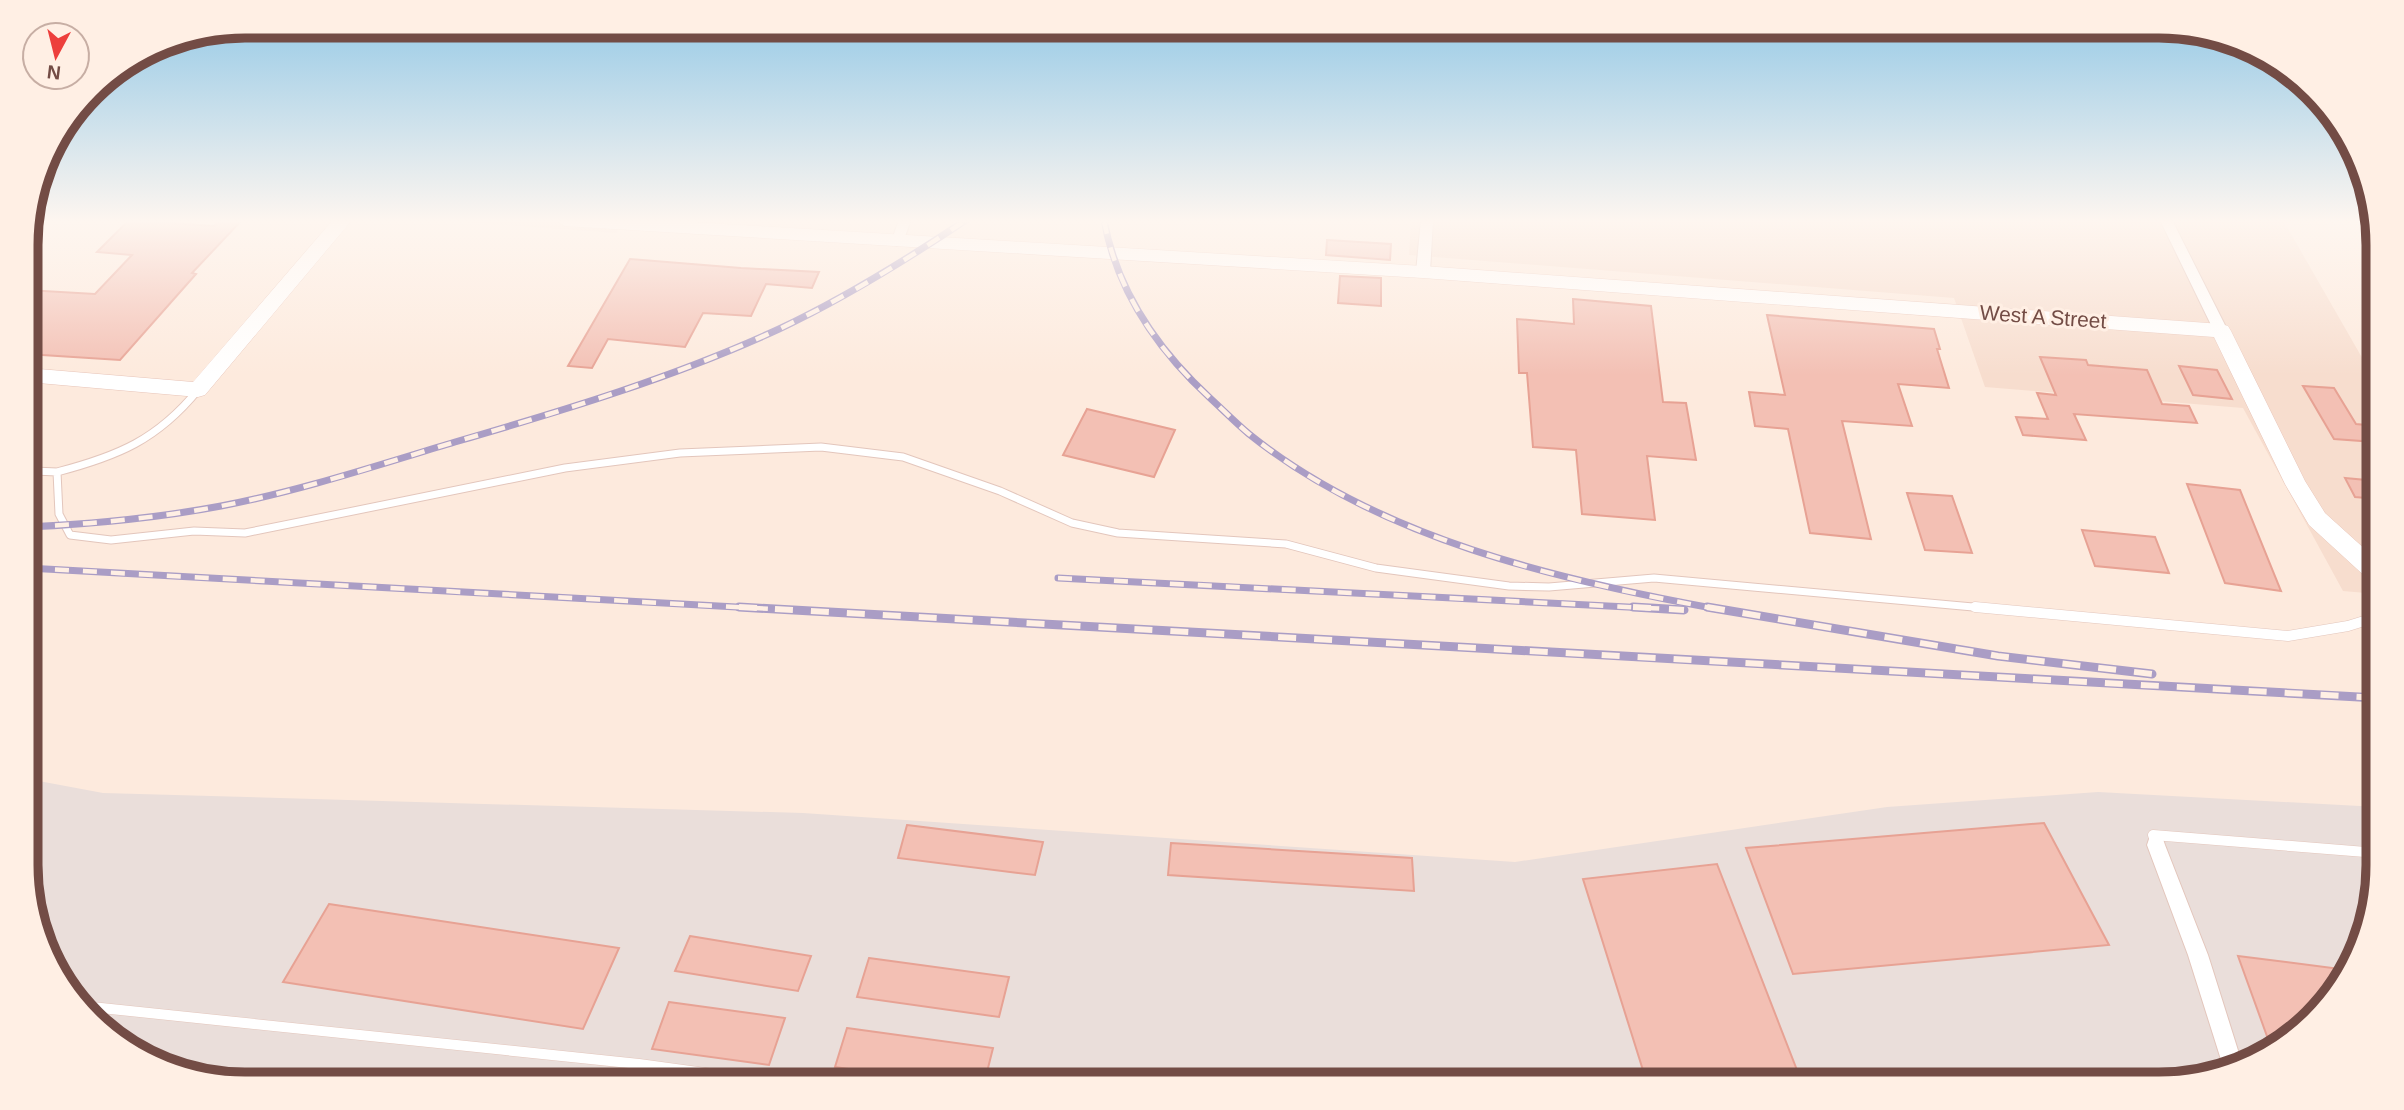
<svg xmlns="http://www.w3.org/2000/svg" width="2404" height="1110" font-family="Arial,sans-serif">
<rect width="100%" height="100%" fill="#fdeadd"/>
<!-- residential -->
<path fill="#f7ddce" d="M436 220H625L616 233Z
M1411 220H2283L2376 382 2377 594 2343 591 2243 408 1985 387 1954 298 1409 255Z"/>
<!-- industrial -->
<path fill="#eadeda" d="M28 779 103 793 803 813 1515 862 1887 807 2098 792 2378 807V865L2361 949 2324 1009 2281 1047 2173 1083 245 1084 161 1067 71 998 28 894Z"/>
<!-- building -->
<path fill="#f3c0b4" stroke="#e7a294" stroke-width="2" d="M129 220 214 226 220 220H242L192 273 196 274 120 360 27 354V290L95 294 132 255 97 252Z
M1327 240 1391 244 1390 260 1326 255Z
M630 259 741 268 819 272 812 288 766 284 751 316 703 313 685 347 608 339 592 368 568 366Z
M1340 276 1381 278V306L1338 303Z
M1573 299 1651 306 1663 402 1686 403 1696 460 1647 456 1655 520 1582 514 1576 450 1533 447 1527 373H1519L1517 319 1574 324Z
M1767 315 1934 329 1940 349H1937L1949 388 1898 384 1912 426 1842 421 1871 539 1810 533 1788 429 1755 426 1749 392 1785 395Z
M2040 357 2086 360 2088 365 2147 370 2162 404 2189 406 2197 423 2074 414 2086 440 2023 435 2016 417 2048 419 2037 393 2056 395Z
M2179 366 2217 370 2232 399 2193 395Z
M2303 386 2334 388 2356 424 2366 425 2376 442 2334 439Z
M1087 409 1175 430 1154 477 1063 455Z
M2345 478 2377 481V499L2355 497Z
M2187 484 2240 490 2281 591 2225 583Z
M1907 493 1952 496 1972 553 1925 550Z
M2082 530 2155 537 2169 573 2095 566Z
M2044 823 2109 945 1793 974 1746 848Z
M907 825 1043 842 1035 875 898 858Z
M1171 843 1412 858 1414 891 1168 875Z
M1717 864 1802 1083H1647L1583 879Z
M329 904 619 948 583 1029 283 982Z
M690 936 811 956 798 991 675 971Z
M2238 956 2348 970 2324 1009 2281 1047 2272 1050Z
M869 958 1009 977 999 1017 857 997Z
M669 1002 785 1018 769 1065 652 1049Z
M847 1028 993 1048 984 1084H950L835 1067Z"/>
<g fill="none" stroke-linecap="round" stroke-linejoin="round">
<defs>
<path id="lane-far1" d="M27 467 34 471 57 472 59 514 70 535 111 540 194 531 245 533 565 468 680 453 821 447 903 457 1000 491 1072 523 1118 533 1286 544 1376 568 1509 586 1549 587 1654 578 1995 609
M57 472C118 456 157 440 198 390"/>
<path id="lane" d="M1975 607 2288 636 2348 626 2377 617
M2156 844 2153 835 2378 853
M82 1006 639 1064 785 1084"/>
<path id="street" d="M899 220H911L903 242 897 246 891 242Z
M1421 220H1433L1430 272 1423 276 1416 272Z
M2160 220H2172L2228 331 2226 334H2216L2214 331Z
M2156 836 2163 839 2165 845 2208 955 2241 1060 2223 1066 2188 955 2147 845 2149 839Z"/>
<path id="secondary" d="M333 220H352L205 395 198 397 27 382V368L193 382Z
M556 220H657L1423 266 2221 324 2228 326 2231 331 2305 481 2325 513 2377 560V583L2369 580 2309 525 2285 484 2214 337 1423 278 565 226Z"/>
</defs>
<!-- lane-far1 casing -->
<use href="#lane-far1" stroke="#e3c6bc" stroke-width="9"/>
<!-- lane casing -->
<use href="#lane" stroke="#e3c6bc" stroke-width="11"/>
<!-- street casing -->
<use href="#street" stroke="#e3c6bc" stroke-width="2"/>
<!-- secondary casing -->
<use href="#secondary" stroke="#e8c5b9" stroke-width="1"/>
<!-- lane-far1 -->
<use href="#lane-far1" stroke="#fff" stroke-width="7"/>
<!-- lane -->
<use href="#lane" stroke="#fff" stroke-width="10"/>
<!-- street -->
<use href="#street" fill="#fff" fill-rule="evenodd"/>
<!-- secondary -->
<use href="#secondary" fill="#fff" fill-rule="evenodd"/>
<defs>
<path id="rail-far1" d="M1104 220C1117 292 1158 350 1210 398 1223 410 1236 423 1249 434 1378 538 1558 580 1717 609
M27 527C92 524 157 518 221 506 300 491 378 465 455 442 565 410 675 377 779 329 845 298 906 260 966 220
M27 568 771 609
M1058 578 1667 609"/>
<path id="rail" d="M739 607 2377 698
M1633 607 1684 610
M1707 607 1998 656 2152 674"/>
</defs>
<!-- rail-far1 casing -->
<use href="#rail-far1" stroke="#aa9dc5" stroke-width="7"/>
<!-- rail casing -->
<use href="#rail" stroke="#aa9dc5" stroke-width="9"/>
<!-- rail-far1 -->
<use href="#rail-far1" stroke="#ffefe4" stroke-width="4.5" stroke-dasharray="14" stroke-linecap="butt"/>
<!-- rail -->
<use href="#rail" stroke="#ffefe4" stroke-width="6" stroke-dasharray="18" stroke-linecap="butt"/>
</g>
<!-- sky -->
<linearGradient id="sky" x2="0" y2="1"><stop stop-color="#92c8e6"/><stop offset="0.59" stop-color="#fef6f0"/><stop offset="1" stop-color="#fef6f0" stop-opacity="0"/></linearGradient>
<rect width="2404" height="375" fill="url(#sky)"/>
<g text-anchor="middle" stroke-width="6" stroke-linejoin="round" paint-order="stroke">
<!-- street labels -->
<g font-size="21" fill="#734c45" stroke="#ffefe4">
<text transform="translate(2043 317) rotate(4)" y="7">West A Street</text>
</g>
</g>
<!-- crop -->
<path d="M0 0H2404V1110H0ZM245 38H2159A207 207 0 0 1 2366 245V865A207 207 0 0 1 2159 1072H245A207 207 0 0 1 38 865V245A207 207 0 0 1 245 38Z" fill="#ffefe4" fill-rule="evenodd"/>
<path fill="none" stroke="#734c45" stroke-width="9" d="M245 38H2159A207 207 0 0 1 2366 245V865A207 207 0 0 1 2159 1072H245A207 207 0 0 1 38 865V245A207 207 0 0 1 245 38Z"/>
<!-- north arrow -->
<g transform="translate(56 56) rotate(187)"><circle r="33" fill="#ffefe4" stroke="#c7aea4" stroke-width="2"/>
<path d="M0-5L12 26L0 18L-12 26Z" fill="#ed3f3c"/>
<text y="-10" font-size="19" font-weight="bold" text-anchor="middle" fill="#734c45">N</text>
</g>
</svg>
